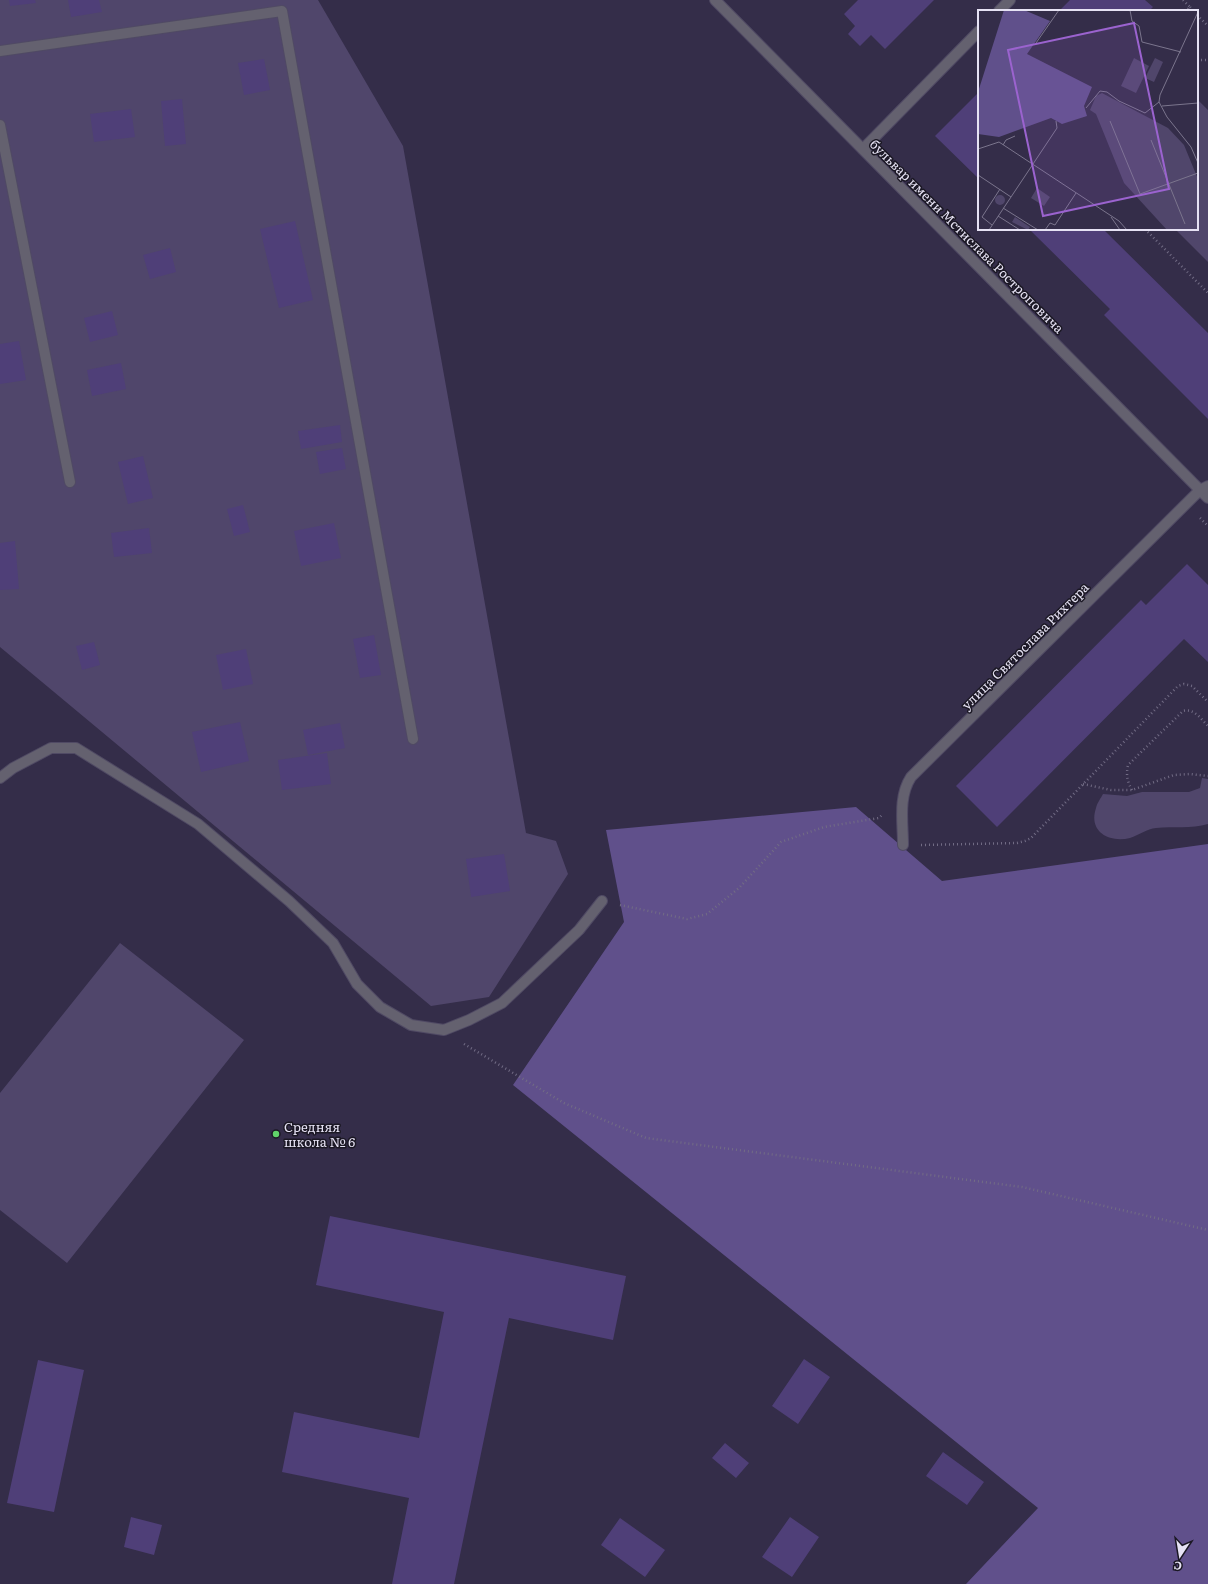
<svg xmlns="http://www.w3.org/2000/svg" width="1208" height="1584" font-family="Literata,serif">
<rect width="100%" height="100%" fill="#342d49"/>
<!-- green -->
<path fill="#50466b" d="M0 0H318L403 146 526 833 556 841 568 874 489 997 431 1006 0 647Z
M1197 99 1208 110V262L1175 229H1197Z
M1202 778 1208 779V824C1191 829 1173 826 1156 828 1147 829 1139 835 1130 838 1109 843 1088 832 1096 808 1097 803 1101 798 1103 794L1127 796 1142 792H1189L1200 788Z
M120 943 244 1040 67 1263 0 1210V1093Z"/>
<!-- forest -->
<path fill="#60508b" d="M856 807 942 881 1208 844V1584H966L1038 1508 513 1085 624 922 606 830Z"/>
<!-- building -->
<path fill="#4f3f78" d="M9 0H35L36 3 10 6Z
M68 0H99L102 12 71 17Z
M858 0H934L885 49 871 35 860 46 848 34 855 26 844 14Z
M1070 0H1145L1153 7 1149 11H1059Z
M264 59 270 90 244 95 238 63Z
M979 92V179L935 136Z
M182 99 186 144 165 146 161 101Z
M131 109 135 137 94 142 90 114Z
M295 221 313 300 279 308 260 229Z
M1029 229H1103L1208 333V419L1104 315 1110 309Z
M170 248 176 272 150 279 143 255Z
M112 311 118 335 90 342 84 318Z
M19 341 26 380 0 384V344Z
M121 363 126 389 92 396 87 370Z
M340 425 342 442 301 449 298 431Z
M342 448 346 469 320 474 316 452Z
M143 456 153 498 128 504 118 462Z
M243 505 250 532 234 536 227 509Z
M334 523 341 558 301 566 294 531Z
M149 528 152 553 114 557 111 533Z
M15 541 19 589 0 590V543Z
M1187 564 1208 585V662L1184 639 997 827 956 786 1141 600 1146 605Z
M374 635 381 675 360 678 353 639Z
M94 642 100 665 82 670 76 646Z
M246 649 253 684 223 690 216 655Z
M240 722 249 761 201 772 192 732Z
M340 723 345 748 308 755 303 730Z
M327 753 331 784 282 790 278 760Z
M504 854 510 891 471 897 466 859Z
M330 1216 626 1276 613 1340 509 1318 454 1584H392L409 1498 282 1472 294 1412 419 1438 444 1312 316 1285Z
M804 1359 830 1377 798 1424 772 1406Z
M38 1360 84 1370 54 1512 7 1503Z
M725 1443 749 1463 736 1478 712 1458Z
M943 1452 984 1482 967 1505 926 1476Z
M131 1517 162 1525 154 1555 124 1547Z
M790 1517 819 1537 792 1577 762 1557Z
M620 1518 665 1550 645 1577 601 1545Z"/>
<g fill="none" stroke-linecap="round" stroke-linejoin="round">
<defs>
<path id="lane" d="M999 11 1010 0
M863 149 979 31
M1200 490 1208 498
M0 778 13 768 51 748H76L198 824 289 901 333 943 357 984 380 1007 411 1025 444 1030 469 1020 502 1003 579 930 602 901"/>
<path id="street" d="M715 0 1200 490
M0 51 282 11 413 739
M0 125 70 482
M903 845C903 822 898 797 911 777L1200 490 1208 486"/>
</defs>
<!-- lane casing -->
<use href="#lane" stroke="#504a64" stroke-width="12"/>
<!-- street casing -->
<use href="#street" stroke="#504a64" stroke-width="12"/>
<!-- path -->
<path stroke="#726c85" stroke-width="2.5" stroke-dasharray="1 3" stroke-linecap="butt" d="M1183 0 1190 7 1186 11
M1190 7 1193 11
M1197 15 1208 26
M1197 60H1208
M1145 229 1208 293
M1200 518 1208 526
M1083 784 1111 790H1132L1174 775 1190 774 1208 776
M1132 790C1127 781 1126 775 1128 765L1183 711C1194 708 1201 719 1208 726
M921 845 1017 843 1025 841 1031 838 1178 686 1184 684 1192 686 1208 702
M620 905 687 919 707 914 739 888 781 842 824 827 879 818 883 814
M464 1044 564 1103 646 1138 1022 1187 1208 1230"/>
<!-- lane -->
<use href="#lane" stroke="#64616f" stroke-width="10"/>
<!-- street -->
<use href="#street" stroke="#64616f" stroke-width="10"/>
</g>
<!-- markers -->
<circle fill="#61d46a" stroke="#1b1824" stroke-width="1.5" cx="276" cy="1134" r="4"/>
<g text-anchor="middle" stroke-width="3" stroke-linejoin="round" paint-order="stroke">
<!-- street labels -->
<g font-size="13" fill="#e6e2f4" stroke="#1b1824">
<text transform="translate(967 236) rotate(45)" y="5">бульвар имени Мстислава Ростроповича</text>
<text transform="translate(1025 646) rotate(-45)" y="5">улица Святослава Рихтера</text>
</g>
<!-- poi labels -->
<g font-size="13" fill="#e6e2f4" stroke="#1b1824" text-anchor="start">
<text x="284" y="1132">Средняя<tspan x="284" dy="15">школа № 6</tspan></text>
</g>
</g>
<!-- overview -->
<g transform="translate(978 10)">
<rect width="220" height="220" fill="#342d49"/>
<path d="M156 48 171 56 158 83 143 76ZM177 48 185 52 176 72 167 68ZM124 83 190 118 206 135 220 169V220H189L146 173 118 104 112 100 118 86ZM59 178 72 187 66 196 53 188ZM17 190a5 5 0 1 1 10 0a5 5 0 1 1-10 0ZM37 207 52 217 50 220 34 212Z" fill="#50466b"/>
<path d="M26 0H46L72 11 49 44 114 77 106 96 109 106 84 114 73 108 21 127 0 124V82Z" fill="#60508b"/>
<path fill="none" stroke="#7b758d" stroke-width="1" d="M152 0 154 11 161 16 164 32 203 42M220 2 182 85 181 92 189 107 213 137 220 153M58 33 81 0M184 96 220 93M108 98 122 81 129 82 141 91 167 103 181 92M132 111 162 184 220 163M173 130 207 214M25 135 28 130 37 126M0 139 21 132 141 211 149 220M0 165 33 187M25 198 60 220M20 206 42 220M133 207 142 220M14 215 4 207 22 179M11 220 79 118 78 111M67 220 72 213 77 215 98 183"/>
<path fill="#9b63cf" fill-opacity="0.15" stroke="#9b63cf" stroke-width="2" d="M156 13 191 179 65 206 30 40Z"/>
<rect width="220" height="220" fill="none" stroke="#e6e2f4" stroke-width="2"/>
</g>
<!-- north arrow -->
<g transform="translate(1180 1556) rotate(192)" stroke="#1b1824" stroke-width="3" paint-order="stroke">
<path d="M0-3L7 15L0 10L-7 15Z" fill="#e6e2f4"/>
<text y="-6" font-size="11" font-weight="bold" text-anchor="middle" fill="#e6e2f4">С</text>
</g>
</svg>
